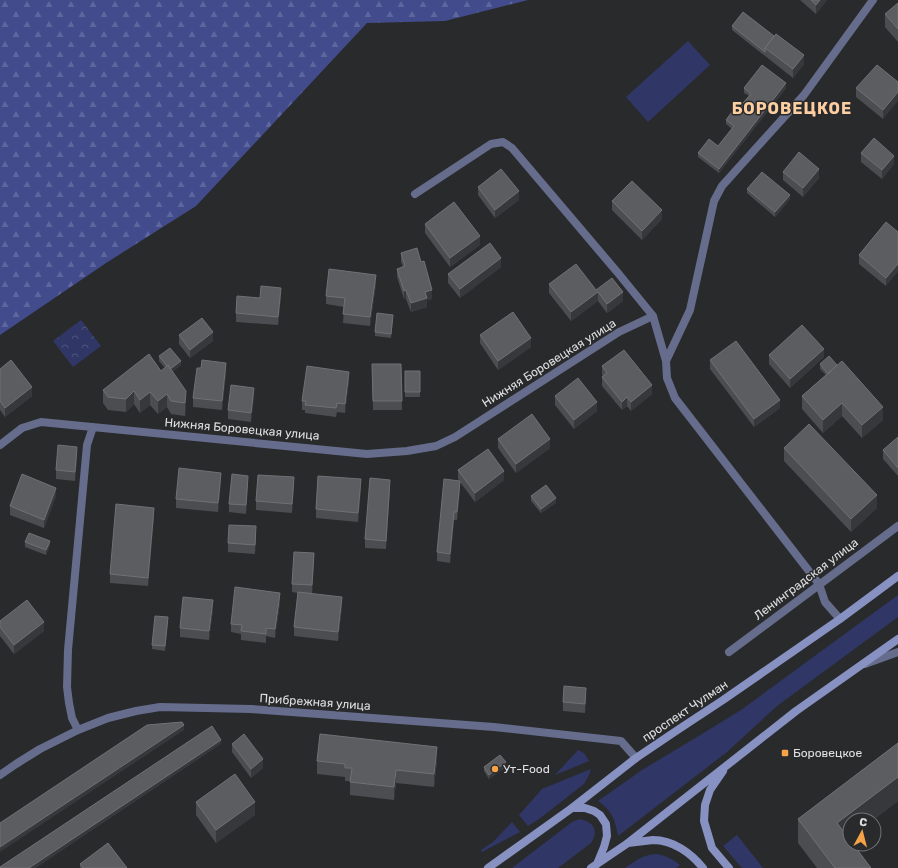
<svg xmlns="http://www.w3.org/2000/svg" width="898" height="868" font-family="Rubik,sans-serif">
<defs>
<pattern id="forest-firs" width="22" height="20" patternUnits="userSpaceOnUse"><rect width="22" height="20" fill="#424c8d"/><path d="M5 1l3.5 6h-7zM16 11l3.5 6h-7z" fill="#5d669d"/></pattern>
<pattern id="park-crowns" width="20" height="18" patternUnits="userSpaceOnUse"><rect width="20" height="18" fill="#303767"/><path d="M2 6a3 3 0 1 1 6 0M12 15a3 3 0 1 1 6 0" fill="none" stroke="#4e547c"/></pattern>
</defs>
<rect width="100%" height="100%" fill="#292a2c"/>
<!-- green -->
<path fill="#303767" d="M688 41 710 65 648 122 626 97Z
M898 595V617L777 706 727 752 618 836C615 819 612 811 598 801L642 770 697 737 741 710Z
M578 750 584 753 589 761 555 775Z
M591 769 589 775 584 784 539 819 528 826 519 815 542 789Z
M580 819C594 822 599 831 591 843L558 868H512L572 822Z
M512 822 520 832 482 852 481 850 493 842Z
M737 835 763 868H742L723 846Z
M657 854C666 856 673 859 680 865L676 868H625C637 860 642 855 657 854Z"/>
<!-- forest -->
<path fill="url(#forest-firs)" d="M0 0H528L445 21 367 23 196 206 106 263 0 335Z"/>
<!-- park -->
<path fill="url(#park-crowns)" d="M81 320 101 346 73 367 53 341Z"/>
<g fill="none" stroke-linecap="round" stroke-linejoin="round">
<!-- street -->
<path stroke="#666c8b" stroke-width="8" d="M415 194 491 144 503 142 512 148 618 273 653 316
M666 361 667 378 675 398 819 584 825 602 840 619
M0 445 22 428 41 422 367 454 407 451 436 446 455 437 619 332 653 316 666 361 690 310 714 201 722 186 804 95 873 0
M729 652 898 526
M865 664 898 652
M78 730 72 718 69 703 67 687 68 650 87 445 93 427
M0 775 16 764 40 749 78 730 108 718 136 711 160 707 251 709 494 727 621 741 636 758"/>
<!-- secondary -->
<path stroke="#8792c2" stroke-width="8" d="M723 771 710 790 705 805 704 821 712 848 729 868
M572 808H585L594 811 600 815 606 824 607 836 604 847 597 864
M628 843C636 842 645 841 653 840 673 840 691 853 703 868
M488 868 572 808 636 758 676 731 723 700 840 619 898 576
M591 868 628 843 796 711 898 639"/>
</g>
<!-- wall -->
<path fill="#4c4d50" d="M800 0H827L816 14Z
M898 3V42L885 27V14Z
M732 26 804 64 793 78 732 30Z
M898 82 883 119 856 97V88Z
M744 88H786L719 173 698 157V153L718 146 732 129 726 124V120L743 103 749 96 744 93Z
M861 153 894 164 882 179 861 162Z
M783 172 819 178 803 197 783 180Z
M478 187 519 200 495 218 478 195Z
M747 189 790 199 775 217 747 193Z
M612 201 662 219 642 240 612 210Z
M886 222V286L859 264V255Z
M425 224 480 245 450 267 425 233Z
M401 253 432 299 427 300V307L411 312 406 299H404L397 277V269L403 267 401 262Z
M501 267 460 298 448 283V274Z
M376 284 370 326 343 323 344 307 326 304V296Z
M549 284 596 290 623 301 607 313 598 301 571 321 549 293Z
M281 297 278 325 236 322V313Z
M393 320 391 338 375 336V332Z
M179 335 213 341 190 358 179 344Z
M480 335 531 347 498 370 480 343Z
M769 355 824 357 790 388 769 364Z
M159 356 181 365 172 372 186 404 185 416 171 414 167 407 158 414 150 405 140 413 134 404 126 412 108 410 103 403V390L161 371 165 368 159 361Z
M710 360 780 408 754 427 710 369Z
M372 364H401L402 410H373Z
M820 364 883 420 862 438 842 416 823 433 802 409V396L826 375 820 369Z
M602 366 652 394 631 411 627 406 622 410 602 386V377L603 376 602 375Z
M0 369 32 396 5 417 0 410Z
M405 371H420V397H405Z
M226 372 222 410 193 407V398Z
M349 380 345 413 337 412 336 417 305 413V410H302V401Z
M254 396 251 422 228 419V410Z
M555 396 597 411 574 429 555 405Z
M898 437V476L883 459V450Z
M498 439 550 448 516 473 498 448Z
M784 448 877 508 851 532 784 461Z
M77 456 75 481 56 479V470Z
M458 470 504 480 475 502 460 482V489L457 520H454L450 563 437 561V552L460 481 458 479Z
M221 481 218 512 176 508V499Z
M248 484 246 514 229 512V504Z
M294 486 292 513 256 510V501Z
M361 488 358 522 316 518V509Z
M390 488 386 549 365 548V539Z
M56 496 44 528 10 515V506Z
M531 496 556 503 541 513 531 501Z
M154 516 148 586 110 583V574Z
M256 535 255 554 228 552V543Z
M25 542 50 545 46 555 25 547Z
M314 562 312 594 342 606 338 641 294 636V627L298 593 292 592V584Z
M280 602 275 638 266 636V643L241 640V634L231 632V624Z
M213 609 209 640 180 637V628Z
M0 621 44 631 14 654 0 636Z
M168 621 165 651 152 649V645Z
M586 697 585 713 563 711V702Z
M898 743V801L873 820H850V837L848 838 871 868H817L798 843V819Z
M232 744 263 768 251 778 232 752Z
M437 760 434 787 396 783 394 800 350 795V781H345V777L317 774V761Z
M484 767H506L489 779 484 771Z
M196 802 255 815 216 843 196 815Z
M80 864 127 868H80Z"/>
<!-- shaded-wall -->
<path fill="#37383b" d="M820 0H827L816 14V5Z
M804 55V64L793 78V69Z
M786 83V88L719 173V169Z
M898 92V101L883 119V110Z
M894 156V164L882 179V170Z
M819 169V178L803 197V188Z
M519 191V200L495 218V210Z
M790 195V199L775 217V212Z
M662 210V219L642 240V231Z
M480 236V245L450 267V258Z
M501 258V267L460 298V289Z
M898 264V272L886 286V278Z
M376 275V284L370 326V317Z
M281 288V297L278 325V317Z
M406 290V299H404V291Z
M432 290V299L427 300V307L411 312V303L425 292Z
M598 292V301L571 321V312Z
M623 292V301L607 313V304Z
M213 332V341L190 358V350Z
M531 338V347L498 370V361Z
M824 349V357L790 388V379Z
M181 361V365L170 374V370Z
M226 363V372L222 410V401Z
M349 372V380L345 413V404Z
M652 385V394L631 411V402Z
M32 387V396L5 417V408Z
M254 388V396L251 422V413Z
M134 391V404L126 412V399Z
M186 391V404L185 416V403Z
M150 392V405L140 413V400Z
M167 394V407L158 414V401Z
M627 397V406L622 410V402Z
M780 400V408L754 427V419Z
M597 402V411L574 429V420Z
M842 403V416L823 433V420Z
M883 407V420L862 438V425Z
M550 439V448L516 473V464Z
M77 447V456L75 481V472Z
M504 471V480L475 502V493Z
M221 473V481L218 512V503Z
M248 476V484L246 514V505Z
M294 477V486L292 513V504Z
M361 479V488L358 522V513Z
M390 480V488L386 549V541Z
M460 481V489L457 520V512Z
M56 488V496L44 528V520Z
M877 495V508L851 532V519Z
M556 498V503L541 513V509Z
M154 508V516L148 586V578Z
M454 512V520L450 563V554Z
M50 541V545L46 555V550Z
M314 553V562L312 594V585Z
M280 593V602L275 638V629Z
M342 597V606L338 641V632Z
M213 600V609L209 640V631Z
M168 617V621L165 651V646Z
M44 622V631L14 654V645Z
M586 688V697L585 713V704Z
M184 725V730L0 852V847Z
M221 740V744L36 868H29Z
M437 747V760L434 787V774Z
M263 759V768L251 778V769Z
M506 762V767L489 779V775Z
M396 770V783L394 800V787Z
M898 777V801L873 820H850V837L837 847V823Z
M255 802V815L216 843V830Z"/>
<!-- building -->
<path fill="#5c5d60" stroke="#707174" d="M811 0H820L816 5Z
M898 3V29L885 14Z
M743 12 774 36 765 48V52L732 26Z
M776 34 804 55 793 69 765 48Z
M762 65 786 83 719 169 698 153 709 139 718 146 734 126 726 120 740 101 743 103 751 94 744 88Z
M877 65 898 82V92L883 110 856 88Z
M874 138 894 156 882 170 861 153Z
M799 152 819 169 803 188 783 172Z
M501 169 519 191 495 210 478 187Z
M762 172 790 195 775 212 747 189Z
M632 181 662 210 642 231 612 201Z
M454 202 480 236 450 258 425 224Z
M886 222 898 232V264L886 278 859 255Z
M490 243 501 258 460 289 448 274Z
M417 248 421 262 424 261 432 290 425 292 427 298 411 303 406 290 404 291 397 269 405 266 401 253Z
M576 264 596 290 612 278 623 292 607 304 598 292 571 312 549 284Z
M329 269 376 275 370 317 343 314 345 298 326 296Z
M261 286 281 288 278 317 236 313 237 296 260 298Z
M513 312 531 338 498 361 480 335Z
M377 313 393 315 391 334 375 332Z
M202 318 213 332 190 350 179 335Z
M802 325 824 349 790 379 769 355Z
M736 341 780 400 754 419 710 360Z
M170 348 181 361 170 369 168 365 167 366 159 356Z
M624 350 652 385 631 402 627 397 622 402 602 377 607 373 602 366Z
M149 354 161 371 168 365 186 391 185 403 171 401 167 394 158 401 150 392 140 400 134 391 126 399 108 397 103 390Z
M829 356 837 365 828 374 820 364Z
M11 360 32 387 5 408 0 401V369Z
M202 360 226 363 222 401 193 398 197 368H201Z
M842 361 883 407 862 425 842 403 823 420 802 396Z
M372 364H401L402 401H373Z
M307 366 349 372 345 404 337 403 336 408 305 405 306 401H302Z
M405 371H420V392H405Z
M578 378 597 402 574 420 555 396Z
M231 385 254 388 251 413 228 410Z
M532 414 550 439 516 464 498 439Z
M809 424 877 495 851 519 784 448Z
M898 437V468L883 450Z
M58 445 77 447 75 472 56 470Z
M488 449 504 471 475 493 458 470Z
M179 468 221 473 218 503 176 499Z
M22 474 56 488 44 520 10 506Z
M232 474 248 476 246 505 229 504Z
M258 475 294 477 292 504 256 501Z
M318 476 361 479 358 513 316 509Z
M370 478 390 480 386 541 365 539Z
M444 479 460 481 457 512H454L450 554 437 552Z
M546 485 556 498 541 509 531 496Z
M116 504 154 508 148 578 110 574Z
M229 525 256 526 255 545 228 543Z
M29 533 50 541 46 550 25 542Z
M294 552 314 553 312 585 292 584Z
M235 587 280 593 275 629 266 628V634L241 631 242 625 231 624Z
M298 592 342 597 338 632 294 627Z
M183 597 213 600 209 631 180 628Z
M27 600 44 622 14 645 0 627V621Z
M155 616 168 617 165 646 152 645Z
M564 686 586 688 585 704 563 702Z
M182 722 184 725 0 847V823L147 725Z
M212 726 221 740 29 868H0V867Z
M244 734 263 759 251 769 232 744Z
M320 734 437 747 434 774 396 770 394 787 350 782 352 768H345V764L317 761Z
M898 743V777L837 823 850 840V844H853L871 868H835L798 819Z
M500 755 506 762 489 775 484 767Z
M235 774 255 802 216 830 196 802Z
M108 843 127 868H83L80 864Z"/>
<!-- markers -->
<g fill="#f6a247" stroke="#292a2c" stroke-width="1.5">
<rect x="781" y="749" width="8" height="8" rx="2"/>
<circle cx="495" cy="769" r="4"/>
</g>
<g text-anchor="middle" stroke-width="3" stroke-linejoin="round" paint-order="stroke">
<!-- street labels -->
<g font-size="12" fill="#dfe0e1" stroke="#292a2c">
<text transform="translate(549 363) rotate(-32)" y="4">Нижняя Боровецкая улица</text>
<text transform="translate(242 429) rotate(5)" y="4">Нижняя Боровецкая улица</text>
<text transform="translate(806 579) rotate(-37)" y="4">Ленинградская улица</text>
<text transform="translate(315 702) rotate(4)" y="4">Прибрежная улица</text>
<text transform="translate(685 711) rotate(-34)" y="4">проспект Чулман</text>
</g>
<!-- poi labels -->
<g font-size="12" fill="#dfe0e1" stroke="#292a2c" text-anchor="start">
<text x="793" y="757">Боровецкое</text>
<text x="503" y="773">Ут-Food</text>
</g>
<!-- district labels -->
<g font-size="16" font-weight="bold" letter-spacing="1" fill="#fdcea0" stroke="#292a2c">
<text x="792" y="114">БОРОВЕЦКОЕ</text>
</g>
</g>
<!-- north arrow -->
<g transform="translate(862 832) rotate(7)"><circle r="19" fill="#292a2c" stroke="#727374"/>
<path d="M0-3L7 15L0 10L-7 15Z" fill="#f6a247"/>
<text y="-6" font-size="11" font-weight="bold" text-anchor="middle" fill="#dfe0e1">С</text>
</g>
</svg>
